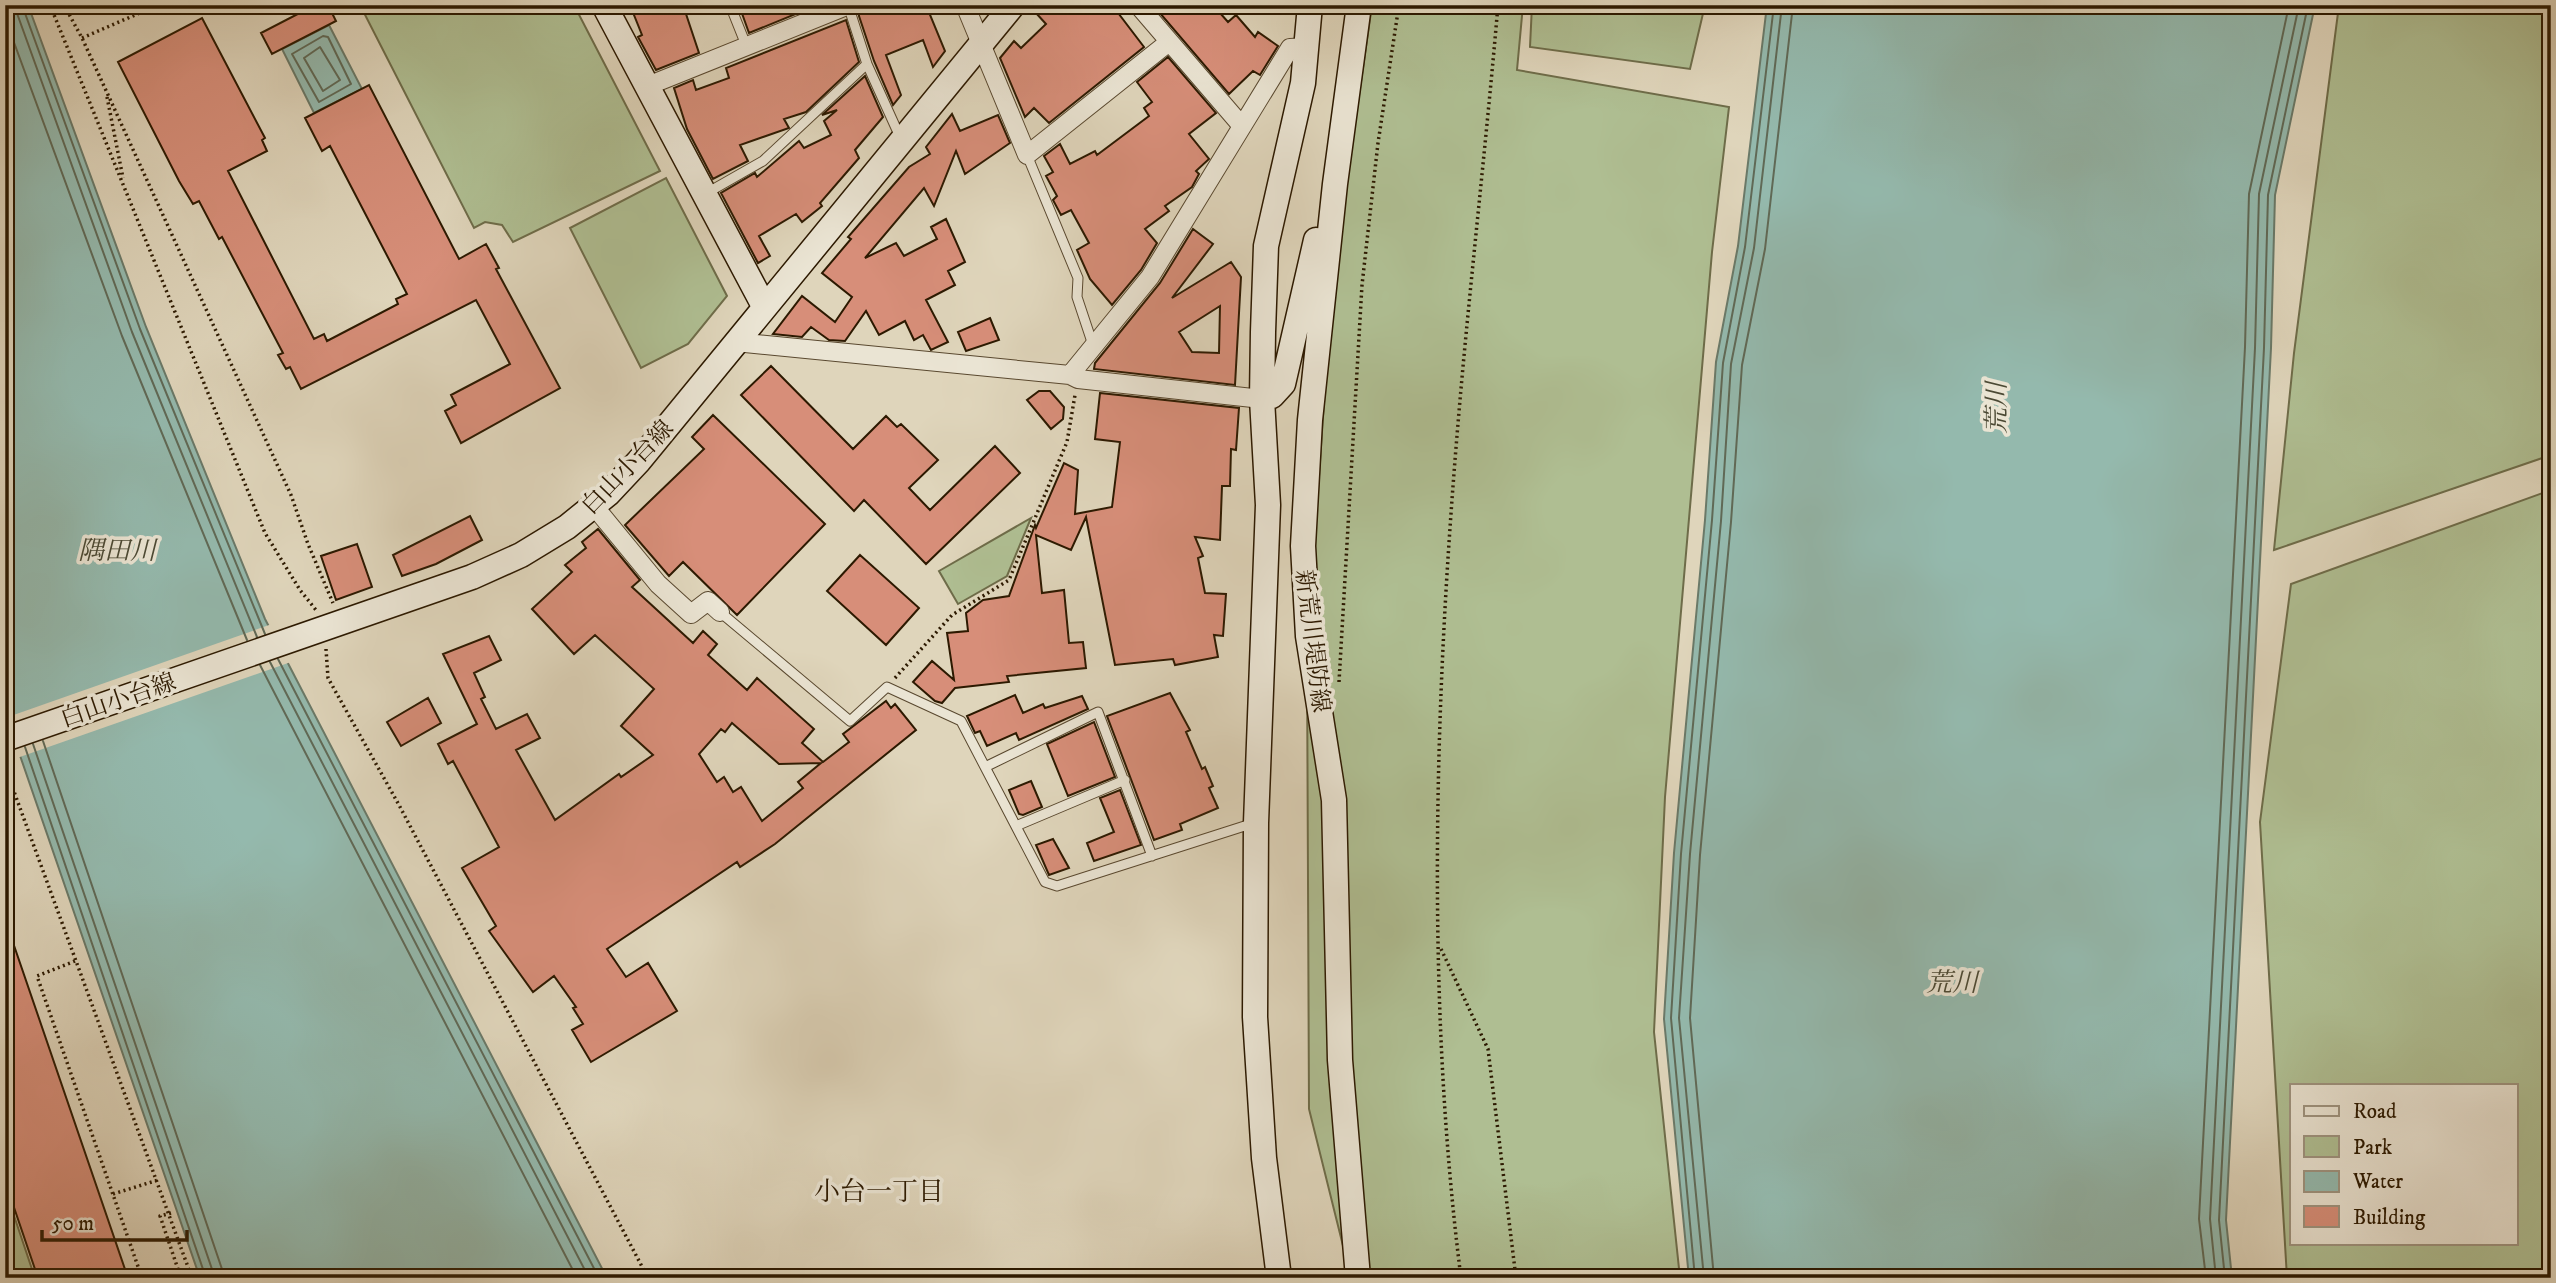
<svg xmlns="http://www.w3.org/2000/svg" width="2556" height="1283" font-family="'IM FELL DW Pica','Noto Serif JP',serif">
<rect width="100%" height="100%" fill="#dfd5bb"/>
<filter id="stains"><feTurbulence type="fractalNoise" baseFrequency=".00286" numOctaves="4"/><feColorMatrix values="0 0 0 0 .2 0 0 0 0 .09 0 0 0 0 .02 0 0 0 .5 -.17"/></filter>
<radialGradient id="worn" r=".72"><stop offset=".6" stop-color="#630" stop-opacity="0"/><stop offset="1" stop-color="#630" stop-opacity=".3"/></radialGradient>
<!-- green -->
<path fill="#afbe92" stroke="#6e6c49" stroke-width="2" fill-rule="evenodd" d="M360 5H574L660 171 513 242 502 225 485 222 474 228Z
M1372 5H1523L1517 70 1729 107 1712 252 1665 797 1654 1032 1680 1278H1351L1309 1109 1307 655 1332 283Z
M1532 5H1705L1690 69 1530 47Z
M2339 5H2551V455L2274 550 2294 353Z
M666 178 727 296 688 344 641 368 570 228Z
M2551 490V1278H2287L2260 822 2291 584ZM2516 1085V1243H2292V1085Z
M1031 518 1007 576 958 604 939 571Z
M5 1189 35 1278H5Z"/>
<!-- water -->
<path fill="#94b9ad" stroke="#6a7968" stroke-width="2" d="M5 5H28L146 327 265 619 607 1278H200L5 712Z
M1767 5H2315L2275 195 2271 348 2226 1220 2232 1278H1689L1664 1019 1674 853 1705 520 1716 362 1738 246Z
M329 25 362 89 314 113 282 49Z"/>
<!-- pier -->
<path fill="#dfd5bb" d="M272 624 291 662 17 758 5 718Z"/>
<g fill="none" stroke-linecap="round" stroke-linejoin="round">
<!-- shore -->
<path stroke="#606956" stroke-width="2" d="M14 5 132 332 257 637
M22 5 140 329 265 634
M5 18 122 336 247 640
M323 36 328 37 351 84 319 102 292 54Z
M320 47 340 80 323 91 304 58Z
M278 659 599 1278
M270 662 589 1278
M260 665 577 1278
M43 741 225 1278
M33 744 215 1278
M25 747 206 1278
M1695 1278 1671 1018 1681 854 1712 520 1723 363 1745 247 1774 5
M1704 1278 1679 1018 1690 854 1721 521 1731 364 1754 248 1782 5
M1714 1278 1690 1018 1700 855 1731 522 1742 365 1765 249 1793 5
M2206 1278 2199 1219 2245 347 2249 194 2289 5
M2216 1278 2210 1219 2255 348 2259 194 2299 5
M2225 1278 2219 1220 2264 348 2268 195 2308 5"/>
</g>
<!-- building -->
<path fill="#d78e79" stroke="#2c1900" stroke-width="2" fill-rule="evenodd" d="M315 5H328L336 21 272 54 261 33Z
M630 5H683L699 53 656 70 638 37 642 35Z
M739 5H807L808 9 749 33Z
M871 5H926L945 51 933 67 923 40 886 55 901 95 893 105 874 61 859 16V10Z
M1045 5H1112L1144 47 1049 123 1034 108 1025 117 1000 58 1014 41 1021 48 1046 24 1036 13Z
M1153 5H1213L1228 22 1236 15 1255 37 1258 32 1278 46 1260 75 1253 71 1229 94Z
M202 18 265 138 262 140 267 151 228 171 314 339 324 334 327 341 398 304 396 299 407 294 330 146 322 151 305 118 369 85 459 259 486 244 499 268 496 269 560 388 461 443 445 411 456 405 451 395 510 364 476 300 301 389 290 367 286 369 278 355 283 353 222 237 219 239 199 201 193 204 179 181 118 62Z
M846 20 859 62 806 112 784 119 789 128 740 145 748 161 713 179 687 129 674 88 693 80 696 90 729 78 726 68Z
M1168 57 1216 113 1189 134 1209 159 1196 171 1199 174 1192 187 1165 206 1169 211 1145 229 1157 243 1141 270 1112 305 1090 279 1077 250 1089 243 1071 210 1061 215 1053 200 1057 196 1046 176 1053 172 1044 156 1060 144 1070 164 1095 151 1097 155 1149 116 1144 108 1152 102 1137 82Z
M865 76 883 117 855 150 859 158 820 203 822 206 802 222 796 214 759 236 770 256 758 263 721 193 755 173 757 177 799 141 804 148 831 135 824 121 837 110 822 115Z
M952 114 960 131 998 115 1010 143 965 174 956 151 934 206 924 188 865 258 896 243 904 256 937 239 931 227 946 219 965 262 948 271 955 285 926 300 948 342 931 350 923 335 914 340 905 321 879 335 866 311 845 341 829 340 811 327 802 337 773 334 802 296 835 322 852 297 822 273 851 239 848 237 909 167 930 154 926 147Z
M1193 229 1213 244 1172 298 1231 262 1241 277 1235 385 1094 369 1095 363 1160 283ZM1220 306 1219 353 1192 352 1179 332Z
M990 318 999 340 966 351 958 332Z
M771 366 853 449 886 416 897 427 901 424 938 460 909 488 930 510 995 446 1020 473 926 564 864 500 854 511 741 395Z
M1039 391H1050L1064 407 1063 419 1051 429 1027 400Z
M1100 393 1239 408 1236 450 1231 449 1230 486H1222L1220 540 1195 537 1203 556 1198 558 1205 593 1226 594 1223 636 1214 635 1218 657 1175 665 1173 659 1115 665 1086 517 1071 550 1036 535 1042 593 1064 590 1069 643 1083 642 1086 668 1007 676 1009 682 955 688 942 703 935 701 913 682 932 661 954 680 947 633 968 631 966 613 983 600 1009 596 1035 525 1036 528 1064 463 1078 470 1075 514 1112 507 1120 442 1095 439Z
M713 415 825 524 737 615 683 562 669 576 625 525 704 449 692 437Z
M470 516 482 540 436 564 402 576 393 555Z
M598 529 640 580 632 587 693 643 703 631 717 644 708 655 747 690 757 678 814 729 802 743 823 762 849 742 843 734 886 701 891 708 895 704 916 730 775 844 740 867 737 862 607 949 626 977 648 963 677 1011 591 1062 572 1030 583 1024 573 1008 576 1007 554 976 533 992 489 931 496 926 462 868 499 847 453 761 448 764 438 744 477 724 443 654 489 636 501 660 474 673 485 697 481 699 496 729 527 714 540 738 516 750 555 820 619 774 621 777 653 755 621 726 654 689 595 635 574 654 532 609 572 572 565 565 586 548 582 542ZM732 723 779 764 821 763 798 782 803 788 762 821 741 787 733 792 724 777 717 782 699 754 721 729 725 732Z
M357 544 372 587 336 600 321 556Z
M860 555 919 608 886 645 827 591Z
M1170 693 1190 730 1186 732 1202 769 1205 767 1213 786 1209 788 1218 808 1180 824 1182 830 1154 840 1107 716Z
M1015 695 1023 713 1043 704 1045 708 1082 696 1088 709 1019 740 1016 733 987 746 980 731 975 733 967 716Z
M428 698 441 723 401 746 387 722Z
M1094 722 1115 777 1068 796 1047 744Z
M1031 781 1042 807 1023 815 1019 814 1009 790Z
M1120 790 1141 845 1094 861 1087 843 1114 832 1100 798Z
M1053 839 1069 868 1049 875 1036 845Z
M8 928 128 1278H38L5 1181V929Z"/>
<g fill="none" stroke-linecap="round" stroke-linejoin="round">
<defs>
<path id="lane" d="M730 5 746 45
M848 5 867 64 900 137
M1027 155 1078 278 1077 297 1093 345
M705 194 763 161 867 64
M720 612 850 721 887 687 961 721 1045 882 1057 886 1254 823
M985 767 1098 712 1152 856
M1016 826 1125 780"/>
<path id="street" d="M965 5 1027 155 1169 42
M1138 5 1241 125
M645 87 849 5
M735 342 1070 375 1078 379 1262 399
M1070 375 1150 277 1290 48 1307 47
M594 506 658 584 691 614 708 601 720 612"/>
<path id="secondary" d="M604 5 764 306
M1262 399 1272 396 1283 384 1316 240
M5 739 472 577 521 555 567 527 608 494 639 461 1013 5
M1279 1278 1264 1158 1255 1017 1256 823 1268 505 1262 399 1263 332 1266 246 1303 83 1310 5
M1358 1278 1340 1060 1334 800 1308 636 1303 546 1310 420 1335 184 1359 5"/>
</defs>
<!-- lane casing -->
<use href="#lane" stroke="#59482f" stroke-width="11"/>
<!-- street casing -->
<use href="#street" stroke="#59482f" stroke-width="20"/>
<!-- secondary casing -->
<use href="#secondary" stroke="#2c1900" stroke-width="27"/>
<!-- path -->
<path stroke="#2c1900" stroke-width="3.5" stroke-dasharray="2 3.5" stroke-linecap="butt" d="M50 5 265 533 300 590 316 610
M64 5 82 38 291 495 308 544 333 603
M82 38 158 5
M107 97 123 178
M326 649 328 678 399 805 648 1278
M895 678 952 615 1009 580 1067 442 1075 395
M1339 682 1362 285 1378 143 1399 5
M5 767 192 1278
M1441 949 1488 1049 1516 1278
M75 961 37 976 142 1278
M113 1194 158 1180
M171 1213 160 1216 181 1278
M1461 1278C1423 979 1436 656 1464 356 1475 239 1488 122 1498 5"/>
<!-- lane -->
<use href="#lane" stroke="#eae4d3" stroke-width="9"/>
<!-- street -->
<use href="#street" stroke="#eae4d3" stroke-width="18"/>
<!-- secondary -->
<use href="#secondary" stroke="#eae4d3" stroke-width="24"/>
</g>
<g text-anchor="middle" stroke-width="7" stroke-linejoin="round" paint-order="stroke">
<!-- street labels -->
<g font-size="24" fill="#2c1900" stroke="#eae4d3">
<text transform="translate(627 467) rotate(-46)" y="8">白山小台線</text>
<text transform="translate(1313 641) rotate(83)" y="8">新荒川堤防線</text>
<text transform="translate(118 700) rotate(-19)" y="8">白山小台線</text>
</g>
<!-- water labels -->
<g font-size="26" font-style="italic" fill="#4b4934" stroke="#eae4d3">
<text transform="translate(1996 408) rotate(-90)" y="9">荒川</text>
<text x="117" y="559">隅田川</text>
<text x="1952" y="991">荒川</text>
</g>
<!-- neighbourhood labels -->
<g font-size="26" fill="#2c1900" stroke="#eae4d3">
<text x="879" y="1200">小台一丁目</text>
</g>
</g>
<!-- margin -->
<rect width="2556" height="1283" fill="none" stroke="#dfd5bb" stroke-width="28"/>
<rect x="7" y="7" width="2542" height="1269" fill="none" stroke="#2c1900" stroke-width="3.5"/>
<rect x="14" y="14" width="2528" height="1255" fill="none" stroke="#2c1900" stroke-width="2"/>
<!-- legend -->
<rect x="2290" y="1084" width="228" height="161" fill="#eae4d3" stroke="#9e937f" stroke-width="2"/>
<rect x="2304" y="1106" width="35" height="10" fill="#eae4d3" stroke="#9e937f" stroke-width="2"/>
<text x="2353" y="1118" font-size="21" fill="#2c1900">Road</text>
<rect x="2304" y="1136" width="35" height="21" fill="#afbe92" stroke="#9e937f" stroke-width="2"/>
<text x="2353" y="1154" font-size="21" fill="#2c1900">Park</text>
<rect x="2304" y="1171" width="35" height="21" fill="#94b9ad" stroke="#9e937f" stroke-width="2"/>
<text x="2353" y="1188" font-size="21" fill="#2c1900">Water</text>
<rect x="2304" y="1206" width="35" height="21" fill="#d78e79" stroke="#9e937f" stroke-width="2"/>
<text x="2353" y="1224" font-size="21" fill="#2c1900">Building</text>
<!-- scale -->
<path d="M42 1230v10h145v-10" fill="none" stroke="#2c1900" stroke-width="3.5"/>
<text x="52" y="1230" font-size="21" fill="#2c1900" stroke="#eae4d3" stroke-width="5" paint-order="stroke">50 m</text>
<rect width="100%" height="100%" filter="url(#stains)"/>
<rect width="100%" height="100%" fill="url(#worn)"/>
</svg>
